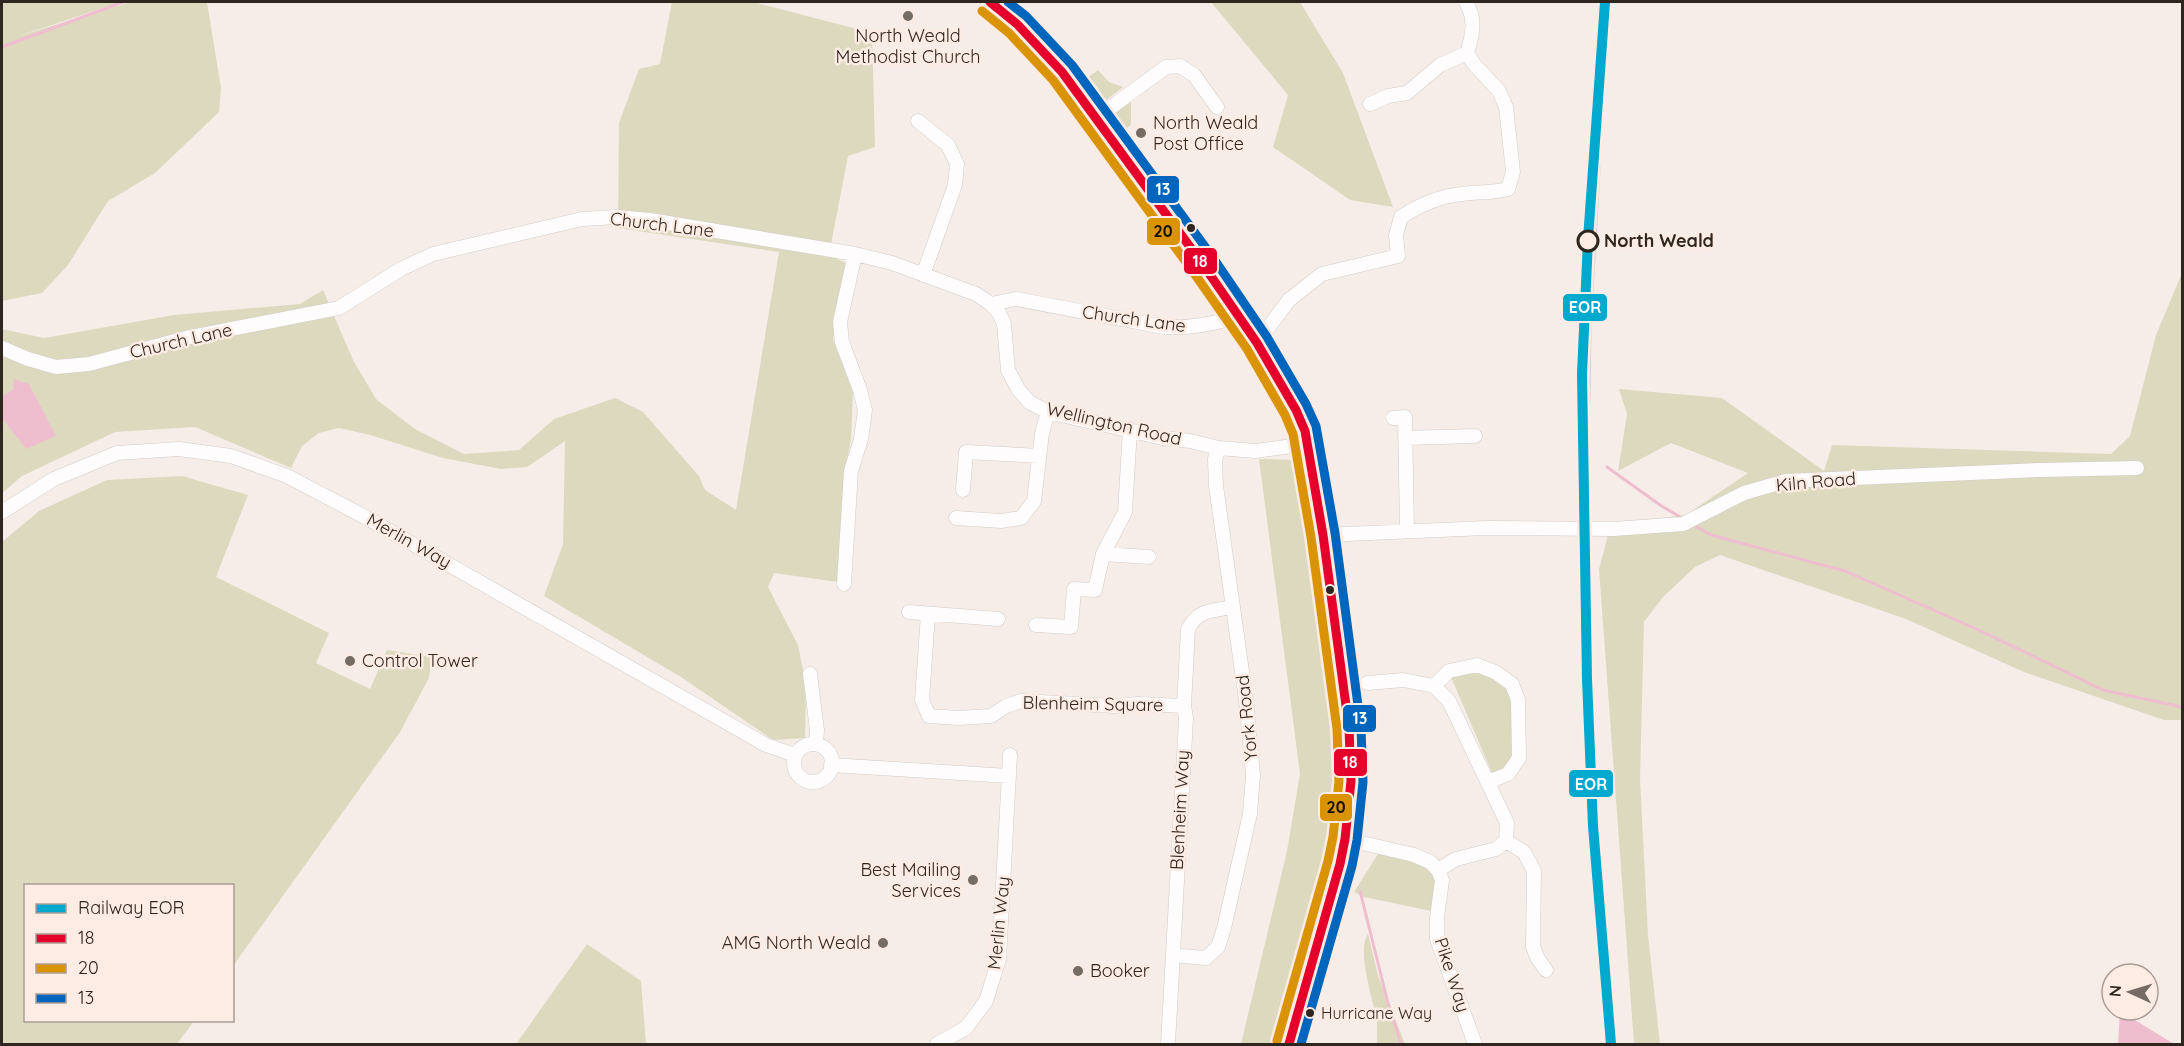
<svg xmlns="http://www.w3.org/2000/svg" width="2184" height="1046" font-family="Quicksand,sans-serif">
<rect width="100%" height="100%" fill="#f6ede9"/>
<!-- green -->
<path fill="#dcd9be" d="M2 2H121L12 38 131 2H207L221 88 219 112 155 173 108 201 68 265 42 293 2 301Z
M672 2H753L872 33 875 147 848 156 829 255 846 263 833 340 853 391 851 439 845 470 838 582 774 573 768 587 798 645 806 686 805 738 773 740 681 677 544 596 563 544 565 441 527 467 501 469 443 458 370 435 339 428 319 433 302 446 291 468 195 427 115 432 22 476 2 493V329L44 338 174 315 300 304 323 290 353 360 376 399 415 429 464 454 519 450 554 419 615 398 643 412 699 476 705 490 736 510 779 252 618 228 619 123 639 69 660 64Z
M1211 2H1300L1343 73 1393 207 1350 200 1273 147 1288 95Z
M1098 70 1109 82 1123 87 1105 101 1094 99 1080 83Z
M1131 97V125L1121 132 1111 121 1113 112Z
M2182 273V720H2164L2024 672 1906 619 1720 555 1695 567 1663 597 1644 622 1640 779 1648 935 1660 1044H1634L1599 569 1611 524 1686 515 1748 473 1671 443 1618 471 1627 414 1619 389 1722 398 1824 471 1832 445 2111 454 2130 436 2156 335Z
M1259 459 1296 460 1304 467 1317 537 1344 757 1341 828 1316 928 1303 951 1295 975 1291 1011 1280 1044H1241L1287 851 1300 774Z
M182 476 248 495 216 577 329 633 316 663 370 689 387 650 432 657 429 678 400 732 233 966 232 886H26V1020L194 1021 177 1044H2V542L39 511 107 480Z
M1477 671 1492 674 1505 686 1512 697 1515 759 1510 765 1492 773 1451 677Z
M1378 854C1395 858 1434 859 1435 882 1435 891 1432 902 1431 911L1364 897 1354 892Z
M1368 934 1378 976 1405 1044H1377C1377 1034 1378 1022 1375 1012 1371 994 1357 949 1368 934Z
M587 944 641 981 646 1044H516Z"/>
<!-- water -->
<path fill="#eebece" d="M14 379 29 384 56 436 26 449 2 418V396L13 390Z
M2120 1011 2174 1044H2118Z"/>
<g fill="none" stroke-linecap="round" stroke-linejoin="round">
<!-- stream -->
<path stroke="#eebece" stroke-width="3" d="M2 47 123 2
M1607 467 1660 505 1682 518
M1693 525 1711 535 1845 571 1981 631 2103 690 2182 707
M1360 891 1388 1003 1401 1044"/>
<defs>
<path id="minor" d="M1370 104 1388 96 1407 93 1440 65 1467 53
M1095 119 1166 67 1180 66 1194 75 1217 107
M918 121 948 145 957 164 955 185 923 275
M991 304 1016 299 1164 327C1187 328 1206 326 1228 319
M1257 343 1289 300 1322 274 1398 256 1396 235 1401 217C1418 206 1440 196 1462 194 1477 192 1493 193 1508 189L1513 172 1506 107 1499 91 1474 64 1467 53C1473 34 1476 19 1466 2
M2 348 28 359 56 367 89 364 190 337 339 308 401 269 433 254 582 219 617 217 650 220 855 254 892 263 976 294 991 304 999 313 1004 324 1008 370 1018 389 1029 402 1048 412 1163 438 1190 441 1219 448 1255 451 1307 444
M1393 418 1405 417 1407 531
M1405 438 1475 436
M963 490 966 452 1039 456
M2 512 54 479 117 453 179 449 231 456 287 476 367 518 766 745 795 755
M956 518 1001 521 1021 518 1034 501 1042 433 1048 412
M1323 535 1486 528 1613 529 1683 524 1744 493 1786 481 2040 470 2137 468
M1103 554 1149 557
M844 584 851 471 861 439 865 410 860 390 842 342 840 322 855 254
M909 612 998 619
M928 614 922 700 929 716 959 718 991 716 1006 706 1021 701 1115 706 1138 704 1184 706
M1036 625 1071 627 1074 589 1095 590 1103 554 1125 512 1130 429
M810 674 817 730 816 744
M1367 683 1403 680 1434 686 1449 701 1507 823 1506 841 1496 849 1456 859 1438 870
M1434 686 1449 671 1477 665 1495 672 1512 684 1518 700 1519 758 1508 774 1488 782
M794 763a19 19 0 1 1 38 0a19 19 0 1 1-38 0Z
M831 765 1009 776
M1345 839 1414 855 1430 862 1438 870 1442 880 1437 918V939L1475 1044
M1506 841 1524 852 1534 871 1533 947 1538 959 1546 970
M1182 956 1206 958 1218 947 1224 928 1250 814 1253 775 1246 700 1216 486 1215 459 1219 448
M937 1044 966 1028 986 1001 999 959 1010 755
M1168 1044 1186 718 1184 706 1188 629C1198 609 1213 611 1232 607"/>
<path id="major" d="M990 2 1017 24 1062 72 1204 266 1257 343 1296 410 1305 431 1323 535 1349 728 1351 781 1345 839 1340 864 1289 1044"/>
</defs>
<!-- minor casing -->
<use href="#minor" stroke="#d3cbc6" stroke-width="15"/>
<!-- major casing -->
<use href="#major" stroke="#d3cbc6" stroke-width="20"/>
<!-- minor -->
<use href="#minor" stroke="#fefcfc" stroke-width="14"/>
<!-- major -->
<use href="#major" stroke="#fefcfc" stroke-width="18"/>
<defs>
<path id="rail" d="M1584 467C1590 415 1587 364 1590 312 1595 212 1603 112 1604 12"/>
</defs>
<!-- rail casing -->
<use href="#rail" stroke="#d1cfce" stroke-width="5"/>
<!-- rail -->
<use href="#rail" stroke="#fcece3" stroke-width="3" stroke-dasharray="9" stroke-linecap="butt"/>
<defs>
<path id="bus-1" d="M990 2 1017 24 1062 72 1204 266 1257 343 1296 410 1305 431 1323 535 1349 728 1351 781 1345 839 1340 864 1289 1044"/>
<path id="bus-2" d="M982 11 1009 33 1053 80 1194 273 1247 349 1285 415 1293 434 1311 537 1337 729 1339 781 1333 837 1328 861 1277 1041"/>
<path id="bus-3" d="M1008 2 1026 16 1072 65 1214 259 1267 337 1306 404 1316 426 1335 533 1361 728 1363 782 1357 840 1352 866 1301 1044"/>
</defs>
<!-- bus-1 casing -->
<use href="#bus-1" stroke="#fcece3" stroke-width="14"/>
<!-- bus-2 casing -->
<use href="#bus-2" stroke="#fcece3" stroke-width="14"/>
<!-- bus-3 casing -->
<use href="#bus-3" stroke="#fcece3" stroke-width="14"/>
<!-- bus-1 -->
<use href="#bus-1" stroke="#e4002b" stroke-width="9"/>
<!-- bus-2 -->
<use href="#bus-2" stroke="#d99305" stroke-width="9"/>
<!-- bus-3 -->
<use href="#bus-3" stroke="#0065bd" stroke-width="9"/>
<defs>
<path id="rail-1" d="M1605 2 1588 239 1582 374 1587 679 1593 826 1611 1044"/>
</defs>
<!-- rail-1 casing -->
<use href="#rail-1" stroke="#fcece3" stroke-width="15"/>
<!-- rail-1 -->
<use href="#rail-1" stroke="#00a9ce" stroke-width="10"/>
</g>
<!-- markers -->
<g fill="#756c66" stroke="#fcece3" stroke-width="2">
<circle cx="908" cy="16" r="6"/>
<circle cx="1141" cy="133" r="6"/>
<circle cx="350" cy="661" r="6"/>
<circle cx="973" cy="880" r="6"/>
<circle cx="883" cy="943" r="6"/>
<circle cx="1078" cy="971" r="6"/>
</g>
<g fill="#2f2620" stroke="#fcece3" stroke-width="2">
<circle cx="1191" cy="228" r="5"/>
<circle cx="1330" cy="590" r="5"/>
<circle cx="1310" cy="1013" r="5"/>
</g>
<circle fill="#fcece3" stroke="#2f2620" stroke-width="3" cx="1588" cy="241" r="10"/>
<g text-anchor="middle" stroke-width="5" stroke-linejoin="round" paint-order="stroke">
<!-- bus labels -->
<g font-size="16" fill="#2f2620" stroke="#fcece3" text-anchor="start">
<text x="1321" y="1019">Hurricane Way</text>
</g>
<!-- poi labels -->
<g font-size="18" fill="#2f2620" stroke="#fcece3" text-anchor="start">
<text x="908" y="42" text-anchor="middle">North Weald<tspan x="908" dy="21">Methodist Church</tspan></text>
<text x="1153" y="129">North Weald<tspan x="1153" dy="21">Post Office</tspan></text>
<text x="362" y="667">Control Tower</text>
<text x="961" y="876" text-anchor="end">Best Mailing<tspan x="961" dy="21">Services</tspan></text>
<text x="871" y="949" text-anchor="end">AMG North Weald</text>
<text x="1090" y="977">Booker</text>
</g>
<!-- street labels -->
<g font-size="18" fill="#2f2620" stroke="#fcece3">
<text transform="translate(662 225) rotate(7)" y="6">Church Lane</text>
<text transform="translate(1134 319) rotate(8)" y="6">Church Lane</text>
<text transform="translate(181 341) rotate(-13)" y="6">Church Lane</text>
<text transform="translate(1114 424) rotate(13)" y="6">Wellington Road</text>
<text transform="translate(1816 482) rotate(-5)" y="6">Kiln Road</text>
<text transform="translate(409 541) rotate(29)" y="6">Merlin Way</text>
<text transform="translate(1093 704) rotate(1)" y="6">Blenheim Square</text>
<text transform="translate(1247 718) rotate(-96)" y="6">York Road</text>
<text transform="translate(1180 810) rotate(-87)" y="6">Blenheim Way</text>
<text transform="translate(999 923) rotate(-84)" y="6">Merlin Way</text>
<text transform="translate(1452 975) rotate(72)" y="6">Pike Way</text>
</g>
<!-- stop labels -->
<g font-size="18" font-weight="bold" fill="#2f2620" stroke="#fcece3" text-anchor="start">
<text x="1604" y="247">North Weald</text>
</g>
</g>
<g stroke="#fcece3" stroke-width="2">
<rect x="1146" y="175" width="34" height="29" rx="6" fill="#0065bd"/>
<rect x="1146" y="217" width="35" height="29" rx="6" fill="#d99305"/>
<rect x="1183" y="247" width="35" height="28" rx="6" fill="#e4002b"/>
<rect x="1562" y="293" width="46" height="29" rx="6" fill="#00a9ce"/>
<rect x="1342" y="704" width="35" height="29" rx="6" fill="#0065bd"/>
<rect x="1333" y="748" width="35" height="29" rx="6" fill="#e4002b"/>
<rect x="1568" y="769" width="46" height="29" rx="6" fill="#00a9ce"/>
<rect x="1319" y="793" width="34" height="29" rx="6" fill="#d99305"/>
</g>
<g font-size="16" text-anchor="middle" font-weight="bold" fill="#fff">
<text x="1163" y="195">13</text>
<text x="1200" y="267">18</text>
<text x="1585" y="313">EOR</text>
<text x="1360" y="724">13</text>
<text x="1350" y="768">18</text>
<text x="1591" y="790">EOR</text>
</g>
<g font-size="16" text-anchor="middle" font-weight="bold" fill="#111">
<text x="1163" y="237">20</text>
<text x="1336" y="813">20</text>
</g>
<!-- border -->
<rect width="2184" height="1046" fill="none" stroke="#2f2620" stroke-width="6"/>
<!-- legend -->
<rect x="24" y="884" width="210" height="138" fill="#fcece3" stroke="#aa9d95" stroke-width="1.5"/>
<rect x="36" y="904" width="30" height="9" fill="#00a9ce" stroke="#aa9d95" stroke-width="1.5"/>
<text x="78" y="914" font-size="18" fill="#2f2620">Railway EOR</text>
<rect x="36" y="934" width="30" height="9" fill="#e4002b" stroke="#aa9d95" stroke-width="1.5"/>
<text x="78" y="944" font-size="18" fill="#2f2620">18</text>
<rect x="36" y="964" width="30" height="9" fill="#d99305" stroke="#aa9d95" stroke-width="1.5"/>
<text x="78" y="974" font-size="18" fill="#2f2620">20</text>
<rect x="36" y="994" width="30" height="9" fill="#0065bd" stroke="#aa9d95" stroke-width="1.5"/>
<text x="78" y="1004" font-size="18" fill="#2f2620">13</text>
<!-- north arrow -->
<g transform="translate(2130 992) rotate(274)"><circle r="28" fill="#fcece3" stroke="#aa9d95" stroke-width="1.5"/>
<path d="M0-4.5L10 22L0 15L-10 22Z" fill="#756c66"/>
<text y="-9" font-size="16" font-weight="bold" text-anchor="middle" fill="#2f2620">N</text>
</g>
</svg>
